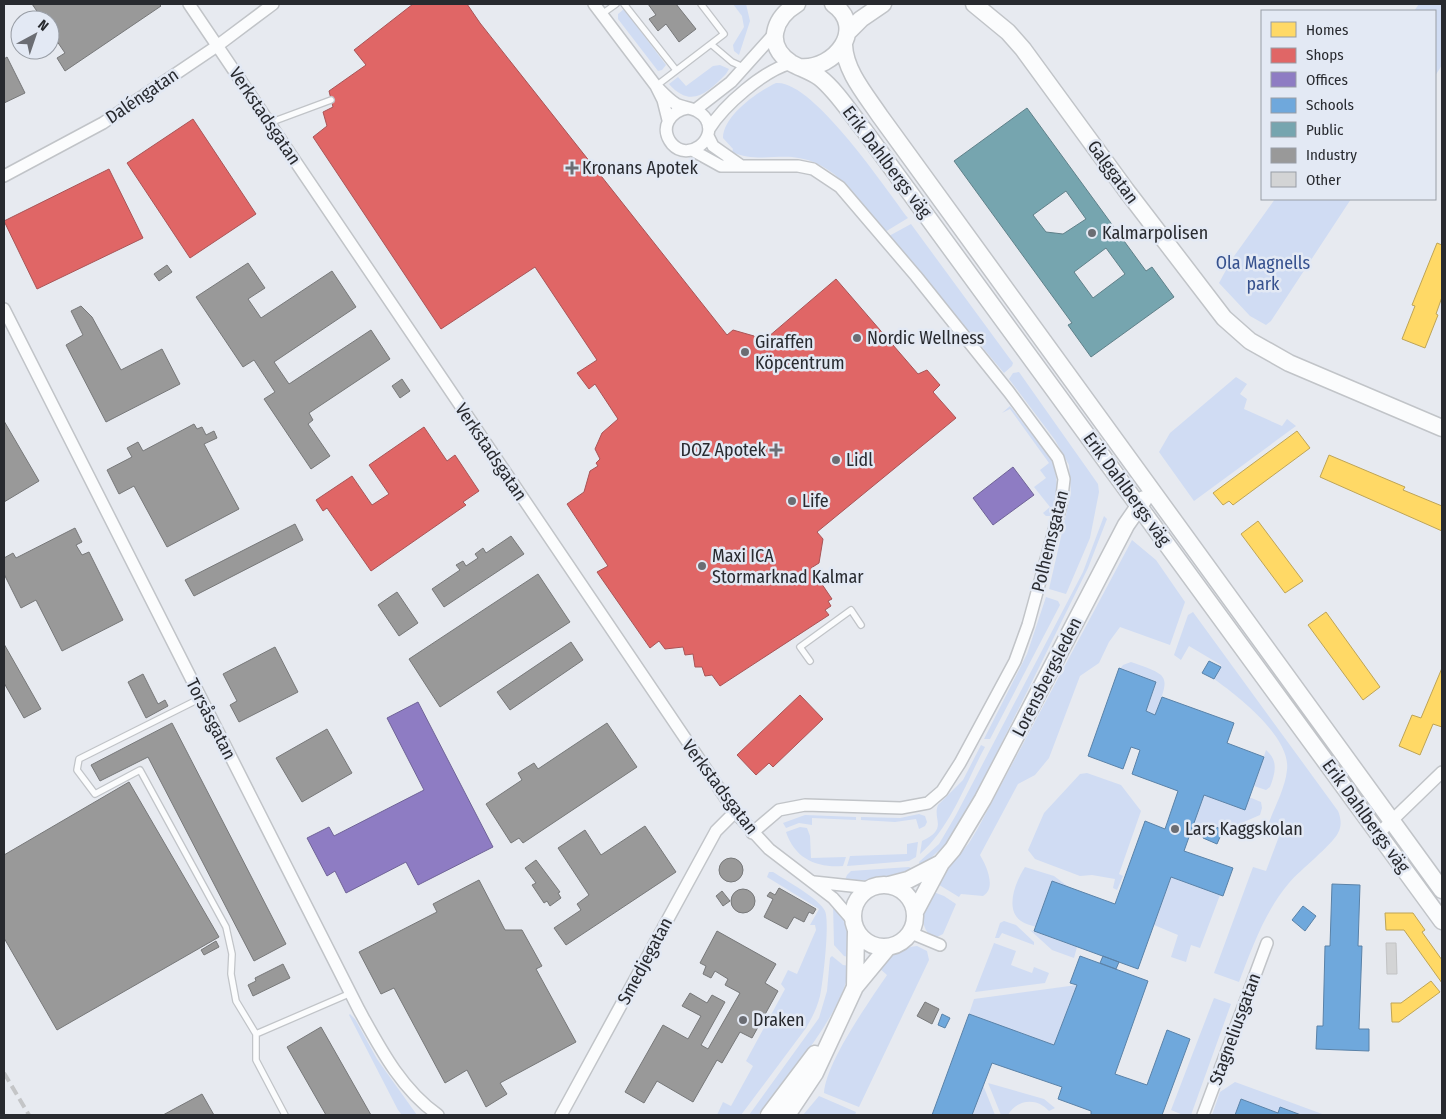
<svg xmlns="http://www.w3.org/2000/svg" width="1446" height="1119" font-family="'Fira Sans Condensed',sans-serif">
<rect width="100%" height="100%" fill="#e7eaf0"/>
<!-- green -->
<path fill="#d0dcf3" d="M733 4H746L750 21 739 55 734 51 733 45 744 27 742 16Z
M1419 4H1442V65L1435 76V11H1414Z
M624 9 666 65 662 70 658 71 618 19V14Z
M720 65 729 69 726 74C707 93 691 109 669 84L678 77 686 86 713 66Z
M776 83C812 79 886 189 908 218L885 232C859 201 837 161 792 157 771 156 752 161 732 152L733 149 723 138C723 116 757 92 776 83Z
M1275 199H1351L1271 321 1266 325 1250 316 1219 283 1232 259Z
M911 224 1013 363 1012 366 1004 373 889 236Z
M1019 372 1098 484 1099 492 1090 538 1066 594 1049 589 1071 493 1069 465 1055 440 1009 379 1013 373Z
M1236 377 1247 384 1240 394 1247 399 1244 409 1282 426 1287 419 1296 426 1194 501 1159 452 1170 433Z
M1010 406 1054 463 1058 492 1050 516H1046L1043 513 1050 507 1034 487 1046 478 1040 470 1049 463 1010 409 1002 413Z
M1104 516 1107 519 1088 568 974 799 959 827 946 844 921 867 919 862 939 844 956 815 1083 572Z
M1132 540 1156 560 1185 602 1170 645 1120 627 1109 642 1099 663 1080 676 1049 758 1035 775 1018 784 980 855C986 865 997 888 983 896L961 894 959 897 936 883 969 843 978 828Z
M1046 597 1058 601 1060 605 990 739H984L1027 654Z
M1193 612 1338 811C1341 818 1342 826 1338 833 1332 845 1300 870 1289 883 1265 911 1252 948 1239 982L1214 973 1253 867 1266 871 1281 831 1268 825C1274 808 1285 789 1287 770 1291 737 1238 696 1214 679L1221 665 1189 646 1181 660 1174 655 1188 615Z
M1131 662C1171 676 1170 675 1155 715L1146 711 1156 682 1120 669 1123 665Z
M981 745 985 747C966 782 951 827 920 854L922 841C949 828 932 820 938 805L963 780Z
M1266 750C1279 761 1275 773 1270 787L1266 790 1254 786Z
M1087 773 1121 785 1141 811 1119 874 1123 876 1117 890 1113 888 1115 879 1092 875 1080 876 1035 859 1028 850 1044 813 1080 774Z
M1204 795 1245 810 1249 797 1261 802 1262 808 1260 815 1223 831 1209 824 1205 834 1192 828Z
M919 814 925 816 927 822 925 826 919 829 916 819 895 822 861 820V817L900 818Z
M805 815 856 817V820L812 818V825L799 823 786 828 783 823Z
M800 827 807 828 810 836 811 858 846 857 843 866C817 868 795 859 786 832Z
M918 842 916 857 909 861 847 866 850 856 907 854V844Z
M909 867 913 869C899 877 895 876 879 878 866 879 859 883 844 882L847 875 851 871Z
M1025 867 1054 876 1070 888 1036 927C1031 925 1025 924 1021 921 1004 909 1016 881 1025 867Z
M769 872H773C785 880 820 899 825 911 830 922 823 982 820 996 817 1008 812 1018 806 1028L741 1115H717L723 1102 731 1106 753 1066 746 1061 785 989 781 984 788 970 797 974 816 930 815 925H810L819 909 767 877Z
M1171 877 1220 895 1200 948 1191 945 1186 962 1171 957 1178 935 1154 925Z
M931 891 944 896 956 904 943 934 937 937 928 933C918 921 926 904 931 891Z
M833 904C847 921 850 936 852 958L844 956 834 945Z
M1004 921 1016 925 1034 942V945L1002 933 999 938H995L1000 923Z
M1030 930 1077 947 1074 958 1052 950Z
M994 943 1016 951 1011 965 1032 973 1034 967 1049 973 1045 983 975 992Z
M917 946 927 951 929 960 859 1107 824 1093C826 1062 869 1002 887 975L879 968C889 957 902 947 917 946Z
M832 956 843 965 850 966C842 1017 788 1074 758 1115H749L819 1018 827 991 830 958Z
M1077 985 1054 1045 969 1014 974 999Z
M1214 998 1231 1004 1191 1115H1183L1171 1110Z
M350 1014 355 1019 377 1059 417 1115H402L398 1110 349 1015Z
M1235 1082 1325 1115H1301L1280 1107 1278 1113 1241 1099 1235 1115H1212L1220 1092Z
M988 1083 1044 1099 1055 1108 1049 1111C1037 1097 1017 1099 1008 1115H1001Z
M983 1085 995 1115H972Z
M819 1096 856 1112 855 1115H803Z"/>
<!-- homes -->
<path fill="#ffd966" stroke="#bea456" d="M1437 243 1442 245V297L1436 314 1438 315 1425 348 1402 339 1415 306 1412 305Z
M1297 431 1310 448 1233 505 1229 501 1223 505 1213 493Z
M1329 455 1405 487 1403 490 1442 506V531L1320 477Z
M1258 521 1303 581 1285 593 1241 534Z
M1326 612 1380 687 1363 700 1308 625Z
M1442 668V727L1433 724 1420 755 1399 746 1412 715 1421 718Z
M1385 913H1413L1425 930 1422 932 1442 960V983L1404 930H1386Z
M1431 981 1440 992 1399 1022H1392L1391 1003H1401Z"/>
<!-- shops -->
<path fill="#e06666" stroke="#a95456" d="M413 4H467L480 23 727 335 733 330 754 336 761 343 836 279 918 374 927 370 940 385 933 392 956 418 817 532 823 539 819 563 811 568 832 599 828 601 831 606 825 610 829 615 720 686 712 675 705 676 702 667H695L693 654 685 655 683 647 665 649 659 641 650 648 597 572 608 566 567 504 584 492 590 471 598 466 596 463 600 459 595 449 602 433 618 419 595 384 589 389 577 373 597 360 535 267 441 329 313 137 327 126 323 112 333 107 329 91 366 65 354 50Z
M193 119 256 214 190 258 127 163Z
M109 169 143 238 37 289 4 221Z
M424 427 447 461 455 455 479 491 463 502 466 505 371 571 327 508 323 511 316 500 352 476 372 505 389 494 369 465Z
M800 695 823 719 773 767 769 763 756 775 737 755Z"/>
<!-- offices -->
<path fill="#8e7cc3" stroke="#6f6397" d="M1013 467 1034 495 993 525 973 498Z
M418 702 493 847 418 885 406 862 346 893 335 871 327 876 307 838 329 827 334 836 424 790 387 718Z"/>
<!-- schools -->
<path fill="#6fa8dc" stroke="#5a82a8" d="M1209 661 1221 667 1214 679 1202 673Z
M1119 668 1156 682 1146 711 1155 715 1162 697 1234 723 1227 743 1264 757 1245 810 1204 795 1184 851 1233 868 1223 896 1171 877 1138 969 1034 931 1052 881 1115 904 1145 821 1165 829 1178 791 1132 774 1140 750 1131 747 1123 769 1088 756Z
M1209 824 1223 830 1217 844 1203 838Z
M1332 884 1360 885 1358 946H1362L1359 1029H1369V1051L1316 1049 1317 1026H1323L1325 946H1330Z
M1303 906 1316 916 1305 931 1292 920Z
M1080 956 1148 981 1115 1074 1147 1085 1167 1030 1190 1039 1162 1115H1091V1111L1058 1099 1062 1087 992 1063 972 1115H932L969 1014 1054 1045 1077 985 1070 983Z
M1103 956 1119 962 1116 969 1100 963Z
M942 1014 950 1018 945 1028 938 1025Z
M1241 1099 1278 1113 1280 1107 1301 1115H1235Z"/>
<!-- public -->
<path fill="#76a5af" stroke="#5f8089" fill-rule="evenodd" d="M1027 108 1146 271 1152 267 1174 297 1091 357 1068 325 1072 323 954 161ZM1066 191 1086 219 1063 234 1046 232 1033 215ZM1106 248 1125 274 1093 298 1074 272Z"/>
<!-- industry -->
<path fill="#999" stroke="#777879" d="M32 4H159L161 6 65 71 57 58 65 53 50 31V20H43Z
M648 4H676L696 29 679 42 666 24 658 31 649 19 656 15Z
M7 57 25 93 4 103V59Z
M248 263 265 288 248 299 261 318 332 271 356 307 274 362 289 384 371 330 390 359 309 413 313 420 308 424 330 456 311 469 264 399 275 392 254 360 243 367 196 297Z
M167 265 172 272 159 281 154 274Z
M81 306 92 317 121 370 162 349 180 384 106 422 66 345 83 335 71 311Z
M402 379 410 391 400 398 392 386Z
M4 421 39 481 4 502Z
M194 424 197 429 202 427 206 435 214 431 217 438 204 444 239 509 167 547 134 486 119 494 107 470 132 457 127 448 138 442 143 451Z
M295 524 303 540 194 596 185 580Z
M75 528 82 542 76 545 82 555 89 552 123 620 62 651 36 600 21 608 4 574V558L13 553 16 558Z
M511 536 524 554 444 607 432 589 460 570 456 565 463 561 466 566 478 558 475 554 483 548 486 553Z
M538 574 570 622 440 707 409 659Z
M397 592 418 623 399 636 378 605Z
M571 642 583 660 510 710 497 692Z
M4 644 41 709 24 718 4 683Z
M275 647 298 692 239 722 230 705 237 701 223 674Z
M143 674 158 704 165 700 168 706 146 718 128 682Z
M172 723 286 944 254 961 148 757 100 781 91 765Z
M607 723 637 767 523 843 519 838 511 843 486 804 522 780 518 773 534 763 538 769Z
M327 729 352 773 302 802 276 758Z
M129 782 219 937 57 1030 4 938V855Z
M645 826 676 872 566 945 554 928 581 910 577 904 589 895 558 848 585 830 601 855Z
M719 870a12 12 0 1 1 24 0a12 12 0 1 1-24 0Z
M536 860 560 892 558 893 561 898 550 906 547 901 544 903 532 885 536 883 525 868Z
M479 880 505 930H522L542 966 536 969 576 1042 500 1083 507 1094 486 1107 467 1070 445 1083 394 988 381 994 359 952 437 912 433 904Z
M779 888 816 909 813 914 809 912 804 922 794 917 787 929 764 917 773 899 767 896 770 892 775 895Z
M731 901a12 12 0 1 1 24 0a12 12 0 1 1-24 0Z
M722 891 730 901 723 906 716 896Z
M717 931 776 964 765 983 778 991 752 1038 740 1032 722 1063 717 1060 693 1102 657 1081 644 1103 625 1092 663 1025 688 1039 701 1016 682 1006 690 993 707 1003 712 995 725 1002 701 1045 708 1049 740 993 725 985 728 979 715 971 711 978 703 974 706 966 700 963Z
M216 941 219 947 204 955 201 950Z
M283 964 290 978 253 996 248 985 256 981 255 978Z
M925 1002 939 1009 932 1024 917 1016Z
M321 1027 329 1041 371 1115H326L287 1047Z
M202 1094 214 1115H163Z"/>
<!-- building -->
<path fill="#d3d4d5" stroke="#c2c3c4" d="M1386 943H1396L1397 974H1387Z"/>
<g fill="none" stroke-linecap="round" stroke-linejoin="round">
<defs>
<path id="lane" d="M624 4 676 70
M602 14 616 4
M712 45 732 62 745 68
M656 86 724 34 701 4
M269 123 331 100
M810 661 800 647 851 610 861 625
M201 698 79 759 77 770 95 794 140 770 226 927 232 954 231 974 236 1001 256 1034
M285 1115 256 1060V1034L351 993"/>
<path id="street" d="M189 4 735 812 769 849 833 898 853 921
M594 4 656 86 663 100 668 120
M656 86C662 92 668 99 676 104 687 109 699 108 706 119 718 140 688 162 672 144 659 128 670 111 688 108
M695 110 731 82 775 33
M709 129C724 105 764 70 792 63
M708 136 713 146 740 165
M692 150 721 166H798L813 169 840 187 916 276 1009 392 1058 458 1064 479 1061 505 1028 625 1015 661 960 763 942 791 928 803 901 808 805 805 779 810 752 833
M4 176 103 123 217 46 273 4
M4 309 359 1010C380 1048 401 1089 438 1115
M1379 833 1442 772
M814 882 870 888
M911 933 940 945
M561 1115 716 831 735 812
M1203 1115 1267 943"/>
<path id="secondary" d="M797 4C774 18 764 45 791 63 800 68 810 71 819 77 837 91 850 113 864 130L1442 921
M974 4 1008 32 1023 49 1126 190 1224 318 1250 341 1289 363 1442 428
M847 33 861 19 883 4
M844 45C845 71 866 95 880 116L1442 890
M800 67C835 70 867 28 833 4
M853 916a31 31 0 1 1 62 0a31 31 0 1 1-62 0Z
M889 885 908 880 941 863
M915 912 941 863 953 849 983 799 1126 525 1144 499
M855 987 856 931
M769 1115 815 1054
M787 1115 815 1073 855 987 888 947"/>
</defs>
<!-- lane casing -->
<use href="#lane" stroke="#c1c4c8" stroke-width="8"/>
<!-- street casing -->
<use href="#street" stroke="#c1c4c8" stroke-width="14"/>
<!-- secondary casing -->
<use href="#secondary" stroke="#c1c4c8" stroke-width="19"/>
<!-- lane -->
<use href="#lane" stroke="#fbfcfd" stroke-width="5.5"/>
<!-- street -->
<use href="#street" stroke="#fbfcfd" stroke-width="11"/>
<!-- secondary -->
<use href="#secondary" stroke="#fbfcfd" stroke-width="16"/>
<!-- rail -->
<path stroke="#c4c5c7" stroke-width="4" stroke-dasharray="10 5" stroke-linecap="butt" d="M4 1073 29 1115"/>
</g>
<!-- markers -->
<g fill="#6b6d73" stroke="#e3e9f4" stroke-width="2">
<path d="M569.5 160.5h5v5h5v5h-5v5h-5v-5h-5v-5h5z"/>
<circle cx="1092" cy="233" r="5"/>
<circle cx="857" cy="338" r="5"/>
<circle cx="745" cy="352" r="5"/>
<path d="M773.5 442.5h5v5h5v5h-5v5h-5v-5h-5v-5h5z"/>
<circle cx="836" cy="460" r="5"/>
<circle cx="792" cy="501" r="5"/>
<circle cx="702" cy="566" r="5"/>
<circle cx="1175" cy="829" r="5"/>
<circle cx="743" cy="1020" r="5"/>
</g>
<g text-anchor="middle" stroke-width="5" stroke-linejoin="round" paint-order="stroke">
<!-- street labels -->
<g font-size="18" fill="#282a2f" stroke="#e3e9f4">
<text transform="translate(142 96) rotate(-34)" y="6">Daléngatan</text>
<text transform="translate(265 116) rotate(56)" y="6">Verkstadsgatan</text>
<text transform="translate(887 162) rotate(53)" y="6">Erik Dahlbergs väg</text>
<text transform="translate(1113 172) rotate(54)" y="6">Galggatan</text>
<text transform="translate(491 452) rotate(56)" y="6">Verkstadsgatan</text>
<text transform="translate(1127 489) rotate(54)" y="6">Erik Dahlbergs väg</text>
<text transform="translate(1050 541) rotate(-76)" y="6">Polhemsgatan</text>
<text transform="translate(1047 677) rotate(-63)" y="6">Lorensbergsleden</text>
<text transform="translate(211 719) rotate(63)" y="6">Torsåsgatan</text>
<text transform="translate(720 787) rotate(53)" y="6">Verkstadsgatan</text>
<text transform="translate(1366 816) rotate(54)" y="6">Erik Dahlbergs väg</text>
<text transform="translate(645 961) rotate(-62)" y="6">Smedjegatan</text>
<text transform="translate(1235 1029) rotate(-70)" y="6">Stagneliusgatan</text>
</g>
<!-- poi labels -->
<g font-size="18" fill="#282a2f" stroke="#e3e9f4" text-anchor="start">
<text x="582" y="174">Kronans Apotek</text>
<text x="1102" y="239">Kalmarpolisen</text>
<text x="867" y="344">Nordic Wellness</text>
<text x="755" y="348">Giraffen<tspan x="755" dy="21">Köpcentrum</tspan></text>
<text x="766" y="456" text-anchor="end">DOZ Apotek</text>
<text x="846" y="466">Lidl</text>
<text x="802" y="507">Life</text>
<text x="712" y="562">Maxi ICA<tspan x="712" dy="21">Stormarknad Kalmar</tspan></text>
<text x="1185" y="835">Lars Kaggskolan</text>
<text x="753" y="1026">Draken</text>
</g>
<!-- park labels -->
<g font-size="18" fill="#36518e" stroke="#e3e9f4">
<text x="1263" y="269">Ola Magnells<tspan x="1263" dy="21">park</tspan></text>
</g>
</g>
<!-- border -->
<rect width="1446" height="1119" fill="none" stroke="#282a2f" stroke-width="10"/>
<!-- legend -->
<rect x="1261" y="10" width="175" height="190" fill="#e3e9f4" stroke="#989da5"/>
<rect x="1271" y="22" width="25" height="15" fill="#ffd966" stroke="#989da5"/>
<text x="1306" y="35" font-size="15" fill="#282a2f">Homes</text>
<rect x="1271" y="48" width="25" height="15" fill="#e06666" stroke="#989da5"/>
<text x="1306" y="60" font-size="15" fill="#282a2f">Shops</text>
<rect x="1271" y="72" width="25" height="15" fill="#8e7cc3" stroke="#989da5"/>
<text x="1306" y="85" font-size="15" fill="#282a2f">Offices</text>
<rect x="1271" y="98" width="25" height="15" fill="#6fa8dc" stroke="#989da5"/>
<text x="1306" y="110" font-size="15" fill="#282a2f">Schools</text>
<rect x="1271" y="122" width="25" height="15" fill="#76a5af" stroke="#989da5"/>
<text x="1306" y="135" font-size="15" fill="#282a2f">Public</text>
<rect x="1271" y="148" width="25" height="15" fill="#999999" stroke="#989da5"/>
<text x="1306" y="160" font-size="15" fill="#282a2f">Industry</text>
<rect x="1271" y="172" width="25" height="15" fill="#d3d4d5" stroke="#989da5"/>
<text x="1306" y="185" font-size="15" fill="#282a2f">Other</text>
<!-- north arrow -->
<g transform="translate(35 35) rotate(40)"><circle r="24" fill="#e3e9f4" stroke="#989da5"/>
<path d="M0-4L9 19L0 12L-9 19Z" fill="#6b6d73"/>
<text y="-8" font-size="14" font-weight="bold" text-anchor="middle" fill="#282a2f">N</text>
</g>
</svg>
